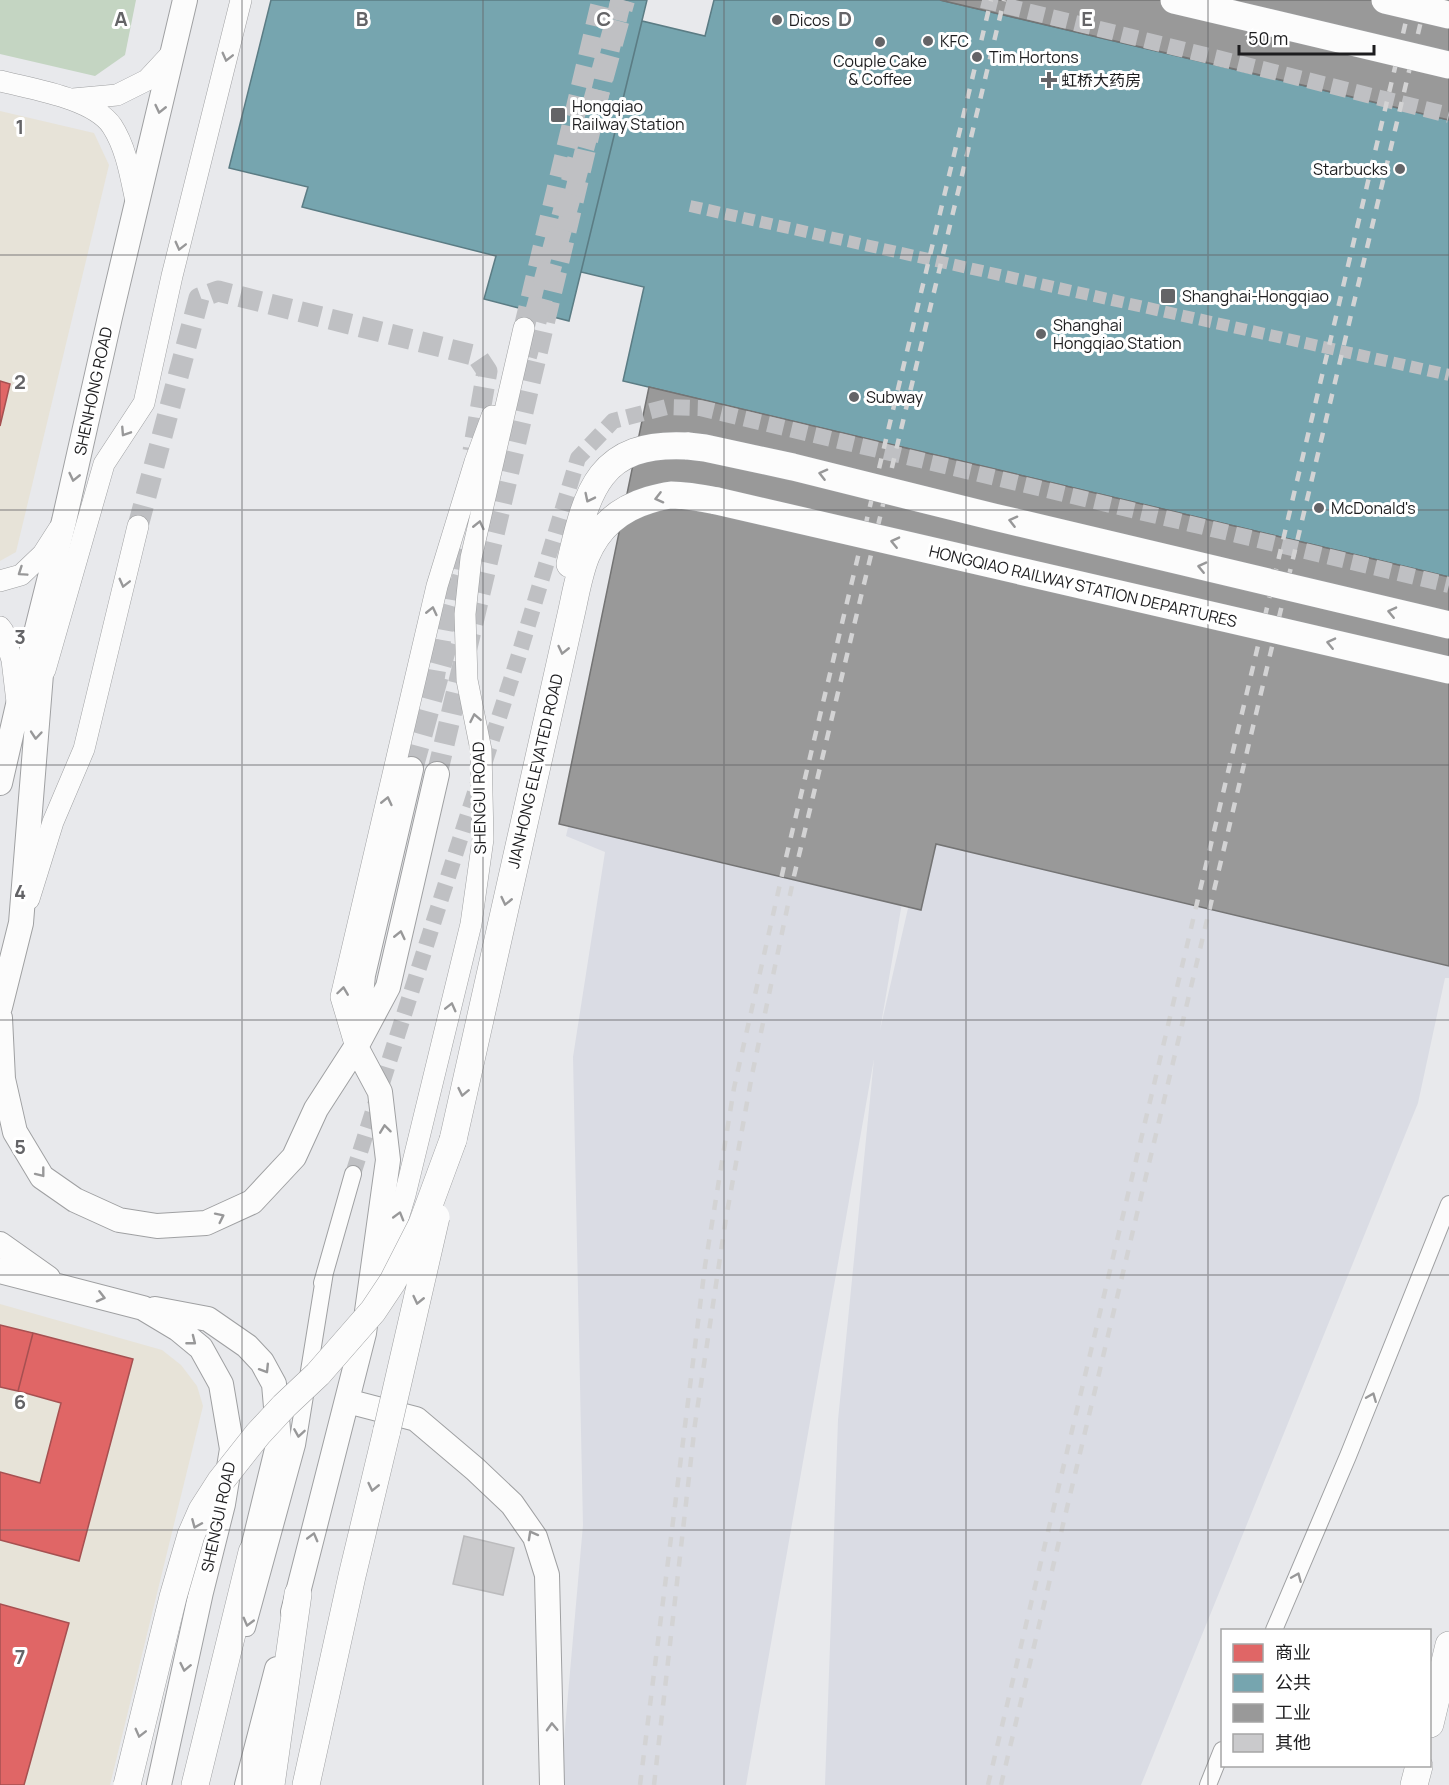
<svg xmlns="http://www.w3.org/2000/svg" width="1449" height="1785" font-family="Manrope,'Noto Sans SC',sans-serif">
<rect width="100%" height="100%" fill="#e8e9ec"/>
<!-- commercial -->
<path fill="#e7e3d8" d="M0 111 94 133 109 165 16 552 0 561Z
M0 1304 162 1350 181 1365 197 1386 203 1406 110 1785H0Z"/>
<!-- built -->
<path fill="#dadce4" d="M758 0H1111L902 903 880 1030 1117 0H1449V978H1445L1418 1103 1141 1785H825L838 1420 874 1059 746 1785H560L583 1525 573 1057 605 852 566 836Z"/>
<!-- green -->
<path fill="#c4d5c2" d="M0 0H136L125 55 95 76 0 54Z"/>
<!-- shops -->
<path fill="#e06666" stroke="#a65051" stroke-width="1.5" d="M0 381 10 384 0 426Z
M0 1325 33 1333 18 1391 0 1387Z
M33 1333 133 1359 79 1561 0 1540V1472L40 1483 61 1403 18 1391Z
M0 1604 69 1623 24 1785H0Z"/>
<!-- public -->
<path fill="#76a5af" stroke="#5b7c84" stroke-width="1.5" d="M271 0H647L569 321 484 299 496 256 302 207 308 187 229 168Z
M714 0H940L1449 120V577L623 381 644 287 581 272 642 21 705 36Z"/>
<!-- industry -->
<path fill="#999" stroke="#747474" stroke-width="1.5" d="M940 0H1449V120L1281 80Z
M649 387 1449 577V966L936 844 921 910 559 824Z"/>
<!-- building -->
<path fill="#cacacc" stroke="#bbbbbd" stroke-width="1.5" d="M464 1536 514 1548 503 1595 453 1584Z"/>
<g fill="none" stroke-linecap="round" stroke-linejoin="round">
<!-- pedestrian-tunnel -->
<path stroke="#bfc0c3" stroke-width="12" stroke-dasharray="12 6" stroke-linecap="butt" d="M690 206 1449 375"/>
<!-- minor-tunnel -->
<path stroke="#bfc0c3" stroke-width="16" stroke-dasharray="16 8" stroke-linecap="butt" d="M982 0 1449 115
M353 1174 518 658 578 458 613 421 667 407 700 408 1449 585"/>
<!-- tertiary-tunnel -->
<path stroke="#bfc0c3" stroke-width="21" stroke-dasharray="21 10" stroke-linecap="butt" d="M524 328 602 0
M138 526 199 298 218 291 477 356 487 371 473 451
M432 691 457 544
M437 774 621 0"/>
<!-- secondary-tunnel -->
<path stroke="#bfc0c3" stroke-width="24" stroke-dasharray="24 12" stroke-linecap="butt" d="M525 356 623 0
M411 769 464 577"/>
<defs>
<path id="minor" d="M322 1283 353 1174
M247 1628 297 1445 325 1272
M1274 1630 1348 1456 1449 1204
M1208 1785 1222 1750"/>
<path id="tertiary" d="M0 81C31 89 93 98 112 126 127 149 131 179 137 206
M73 99 117 95 147 80 173 52
M0 581 21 575 43 554 59 529
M0 627 3 631 12 660 17 702
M45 670 104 464 144 403 172 276 241 0
M29 899 53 822 84 749 138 526
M355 1044 341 997 437 586 475 462 492 416
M378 1285 405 1195 471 924 483 839 481 750 467 680 465 614 471 558 524 328"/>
<path id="secondary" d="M0 783 18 705 64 521 110 317 185 0
M0 1007 21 923 43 649
M0 1018 3 1079 15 1132 42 1177 75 1200 119 1220 157 1226 206 1223 252 1202 294 1157 316 1109 356 1047 388 987 437 774
M357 1036 363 975 411 769
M0 1244 48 1278
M0 1271 143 1308 178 1329 201 1348 221 1384 232 1449 223 1504 201 1592 159 1785
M155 1309 208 1319 247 1346 262 1362 274 1384 279 1441 252 1552
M347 1401 416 1419 475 1469 512 1504 535 1537 547 1575 552 1785
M293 1612 364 1333 388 1160 380 1092 356 1047
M247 1785 277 1669"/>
<path id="trunk" d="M570 564C587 490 599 441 688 446
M453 1140 570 619C575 598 578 576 586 556 598 527 619 509 649 500 656 498 664 496 671 495 687 495 702 498 717 501
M1430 1724 1449 1645
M195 1785 252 1552
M271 1785 298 1594
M306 1785 352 1576 387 1430
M1414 1785 1419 1766"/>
</defs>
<!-- minor casing -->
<use href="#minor" stroke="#9fa0a2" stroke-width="18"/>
<!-- tertiary casing -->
<use href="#tertiary" stroke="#9fa0a2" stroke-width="22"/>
<!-- secondary casing -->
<use href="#secondary" stroke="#9fa0a2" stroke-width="26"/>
<!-- trunk casing -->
<use href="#trunk" stroke="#9fa0a2" stroke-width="28"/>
<!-- minor -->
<use href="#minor" stroke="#fcfcfc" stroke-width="16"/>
<!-- tertiary -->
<use href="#tertiary" stroke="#fcfcfc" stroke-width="21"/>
<!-- secondary -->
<use href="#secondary" stroke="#fcfcfc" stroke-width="24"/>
<!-- trunk -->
<use href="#trunk" stroke="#fcfcfc" stroke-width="27"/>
<!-- rail -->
<path stroke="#d3d3d4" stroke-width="4.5" stroke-dasharray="10 10" stroke-linecap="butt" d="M640 1785 705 1266 734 1088 784 866 991 0
M654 1785 695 1424 726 1218 752 1075 794 876 1004 0
M988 1785 1411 0
M1001 1785 1426 0"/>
<defs>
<path id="trunk-bridge" d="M1174 0 1449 65
M1385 0 1449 15
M688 446 705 448 793 467 994 517 1449 625
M717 501 1449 670
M387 1430 436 1217
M127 1785 173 1597 191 1535 202 1510 220 1482 258 1434 284 1406 318 1374 373 1311 393 1281 422 1224 453 1140"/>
</defs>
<!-- trunk-bridge casing -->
<use href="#trunk-bridge" stroke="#9fa0a2" stroke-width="28" stroke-linecap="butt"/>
<!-- trunk-bridge -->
<use href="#trunk-bridge" stroke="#fcfcfc" stroke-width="27"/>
</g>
<!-- one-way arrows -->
<defs><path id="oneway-chevron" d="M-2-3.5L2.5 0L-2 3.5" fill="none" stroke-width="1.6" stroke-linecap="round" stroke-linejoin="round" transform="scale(1.5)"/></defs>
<g stroke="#989899">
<use href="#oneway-chevron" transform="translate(227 57) rotate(104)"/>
<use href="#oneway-chevron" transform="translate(160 109) rotate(103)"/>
<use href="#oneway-chevron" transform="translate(180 246) rotate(104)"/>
<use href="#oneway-chevron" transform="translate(125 432) rotate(123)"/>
<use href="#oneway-chevron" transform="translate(823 474) rotate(-166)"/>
<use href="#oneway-chevron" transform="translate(74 477) rotate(103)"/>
<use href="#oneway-chevron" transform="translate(589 498) rotate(116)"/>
<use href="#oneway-chevron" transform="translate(659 498) rotate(166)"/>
<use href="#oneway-chevron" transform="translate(1013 521) rotate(-166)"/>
<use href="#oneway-chevron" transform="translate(479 525) rotate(-77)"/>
<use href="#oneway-chevron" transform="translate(895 542) rotate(-167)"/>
<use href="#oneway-chevron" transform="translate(1202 567) rotate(-167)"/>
<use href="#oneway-chevron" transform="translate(22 572) rotate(146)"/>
<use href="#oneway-chevron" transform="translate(124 583) rotate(104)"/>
<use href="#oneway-chevron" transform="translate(432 611) rotate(-77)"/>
<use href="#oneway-chevron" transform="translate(1392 612) rotate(-167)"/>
<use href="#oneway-chevron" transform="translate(1331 643) rotate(-167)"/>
<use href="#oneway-chevron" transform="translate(563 650) rotate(103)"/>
<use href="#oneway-chevron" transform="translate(475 718) rotate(-101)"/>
<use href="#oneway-chevron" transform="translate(36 735) rotate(95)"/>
<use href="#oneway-chevron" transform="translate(387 801) rotate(-77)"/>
<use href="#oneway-chevron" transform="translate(506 901) rotate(103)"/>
<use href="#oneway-chevron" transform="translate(400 935) rotate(-77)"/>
<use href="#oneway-chevron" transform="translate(343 991) rotate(-82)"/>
<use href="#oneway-chevron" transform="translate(451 1007) rotate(-76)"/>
<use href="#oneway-chevron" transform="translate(463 1092) rotate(102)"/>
<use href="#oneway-chevron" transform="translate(385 1129) rotate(-97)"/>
<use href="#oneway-chevron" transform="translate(41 1173) rotate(52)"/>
<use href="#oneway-chevron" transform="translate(399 1216) rotate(-74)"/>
<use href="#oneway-chevron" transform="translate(220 1217) rotate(-26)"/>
<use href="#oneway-chevron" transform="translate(101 1297) rotate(14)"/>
<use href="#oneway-chevron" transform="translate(418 1300) rotate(103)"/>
<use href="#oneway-chevron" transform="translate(192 1341) rotate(38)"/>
<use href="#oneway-chevron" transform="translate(265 1369) rotate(58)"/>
<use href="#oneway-chevron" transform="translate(1372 1397) rotate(-68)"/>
<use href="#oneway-chevron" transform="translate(299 1433) rotate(99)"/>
<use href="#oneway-chevron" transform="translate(373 1487) rotate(103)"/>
<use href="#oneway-chevron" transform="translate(196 1524) rotate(113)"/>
<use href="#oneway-chevron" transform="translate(532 1535) rotate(-119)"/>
<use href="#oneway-chevron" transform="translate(313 1537) rotate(-75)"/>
<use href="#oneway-chevron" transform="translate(1297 1577) rotate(-67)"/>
<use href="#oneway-chevron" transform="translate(248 1622) rotate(105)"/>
<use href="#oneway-chevron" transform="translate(185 1667) rotate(102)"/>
<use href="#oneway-chevron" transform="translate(552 1727) rotate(-92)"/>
<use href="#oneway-chevron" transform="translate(140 1733) rotate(104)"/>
</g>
<!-- grid -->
<path fill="none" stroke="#646467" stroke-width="1.5" stroke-opacity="0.55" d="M242 0V1785M483 0V1785M724 0V1785M966 0V1785M1208 0V1785M0 255H1449M0 510H1449M0 765H1449M0 1020H1449M0 1275H1449M0 1530H1449"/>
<!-- markers -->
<g fill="#646467" stroke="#fff" stroke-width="2">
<circle cx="777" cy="20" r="6"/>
<circle cx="928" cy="41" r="6"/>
<circle cx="880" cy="42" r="6"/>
<circle cx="977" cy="57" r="6"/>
<path d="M1046 71h6v6h6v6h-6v6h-6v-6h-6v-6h6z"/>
<rect x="550" y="107" width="16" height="16" rx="3"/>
<circle cx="1400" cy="169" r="6"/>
<rect x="1160" y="288" width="16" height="16" rx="3"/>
<circle cx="1041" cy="334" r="6"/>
<circle cx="854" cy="397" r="6"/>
<circle cx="1319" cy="508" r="6"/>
</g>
<g text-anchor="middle" stroke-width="6" stroke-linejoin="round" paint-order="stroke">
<!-- poi labels -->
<g font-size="16" fill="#1d1d1f" stroke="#fff" text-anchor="start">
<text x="789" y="26">Dicos</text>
<text x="940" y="47">KFC</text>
<text x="989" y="63">Tim Hortons</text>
<text x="880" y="67" text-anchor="middle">Couple Cake<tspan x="880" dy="18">&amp; Coffee</tspan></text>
<text x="1061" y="86">虹桥大药房</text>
<text x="572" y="112">Hongqiao<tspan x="572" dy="18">Railway Station</tspan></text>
<text x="1388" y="175" text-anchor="end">Starbucks</text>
<text x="1182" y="302">Shanghai-Hongqiao</text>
<text x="1053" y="331">Shanghai<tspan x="1053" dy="18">Hongqiao Station</tspan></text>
<text x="866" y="403">Subway</text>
<text x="1331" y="514">McDonald's</text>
</g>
<!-- street labels -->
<g font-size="16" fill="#1d1d1f" stroke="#fff">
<text transform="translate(93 391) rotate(-78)" y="6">SHENHONG ROAD</text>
<text transform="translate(1083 586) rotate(13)" y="6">HONGQIAO RAILWAY STATION DEPARTURES</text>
<text transform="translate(535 771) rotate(-77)" y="6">JIANHONG ELEVATED ROAD</text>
<text transform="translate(479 798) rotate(-91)" y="6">SHENGUI ROAD</text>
<text transform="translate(218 1517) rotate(-78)" y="6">SHENGUI ROAD</text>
</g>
</g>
<g font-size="20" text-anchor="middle" font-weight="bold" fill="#646467" stroke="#fff" stroke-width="6" stroke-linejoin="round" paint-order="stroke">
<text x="121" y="26">A</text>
<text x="362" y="26">B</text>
<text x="604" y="26">C</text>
<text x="845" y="26">D</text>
<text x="1087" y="26">E</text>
<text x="20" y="134">1</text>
<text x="20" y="389">2</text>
<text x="20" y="644">3</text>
<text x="20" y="899">4</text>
<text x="20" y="1154">5</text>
<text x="20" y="1409">6</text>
<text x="20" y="1664">7</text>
</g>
<!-- legend -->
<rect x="1221" y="1629" width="210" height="138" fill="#ffffff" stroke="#a5a5a5" stroke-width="1.5"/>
<rect x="1233" y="1644" width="30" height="18" fill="#e06666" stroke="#a5a5a5" stroke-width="1.5"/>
<text x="1275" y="1659" font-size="18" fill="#1d1d1f">商业</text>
<rect x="1233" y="1674" width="30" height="18" fill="#76a5af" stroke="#a5a5a5" stroke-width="1.5"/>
<text x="1275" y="1689" font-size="18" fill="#1d1d1f">公共</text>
<rect x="1233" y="1704" width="30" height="18" fill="#999999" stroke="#a5a5a5" stroke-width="1.5"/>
<text x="1275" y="1719" font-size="18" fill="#1d1d1f">工业</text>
<rect x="1233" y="1734" width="30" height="18" fill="#cacacc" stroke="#a5a5a5" stroke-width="1.5"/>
<text x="1275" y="1749" font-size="18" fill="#1d1d1f">其他</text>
<!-- scale -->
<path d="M1239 45v9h135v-9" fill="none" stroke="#1d1d1f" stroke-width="3"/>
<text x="1248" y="45" font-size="18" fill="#1d1d1f" stroke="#ffffff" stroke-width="4.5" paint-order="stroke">50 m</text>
</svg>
